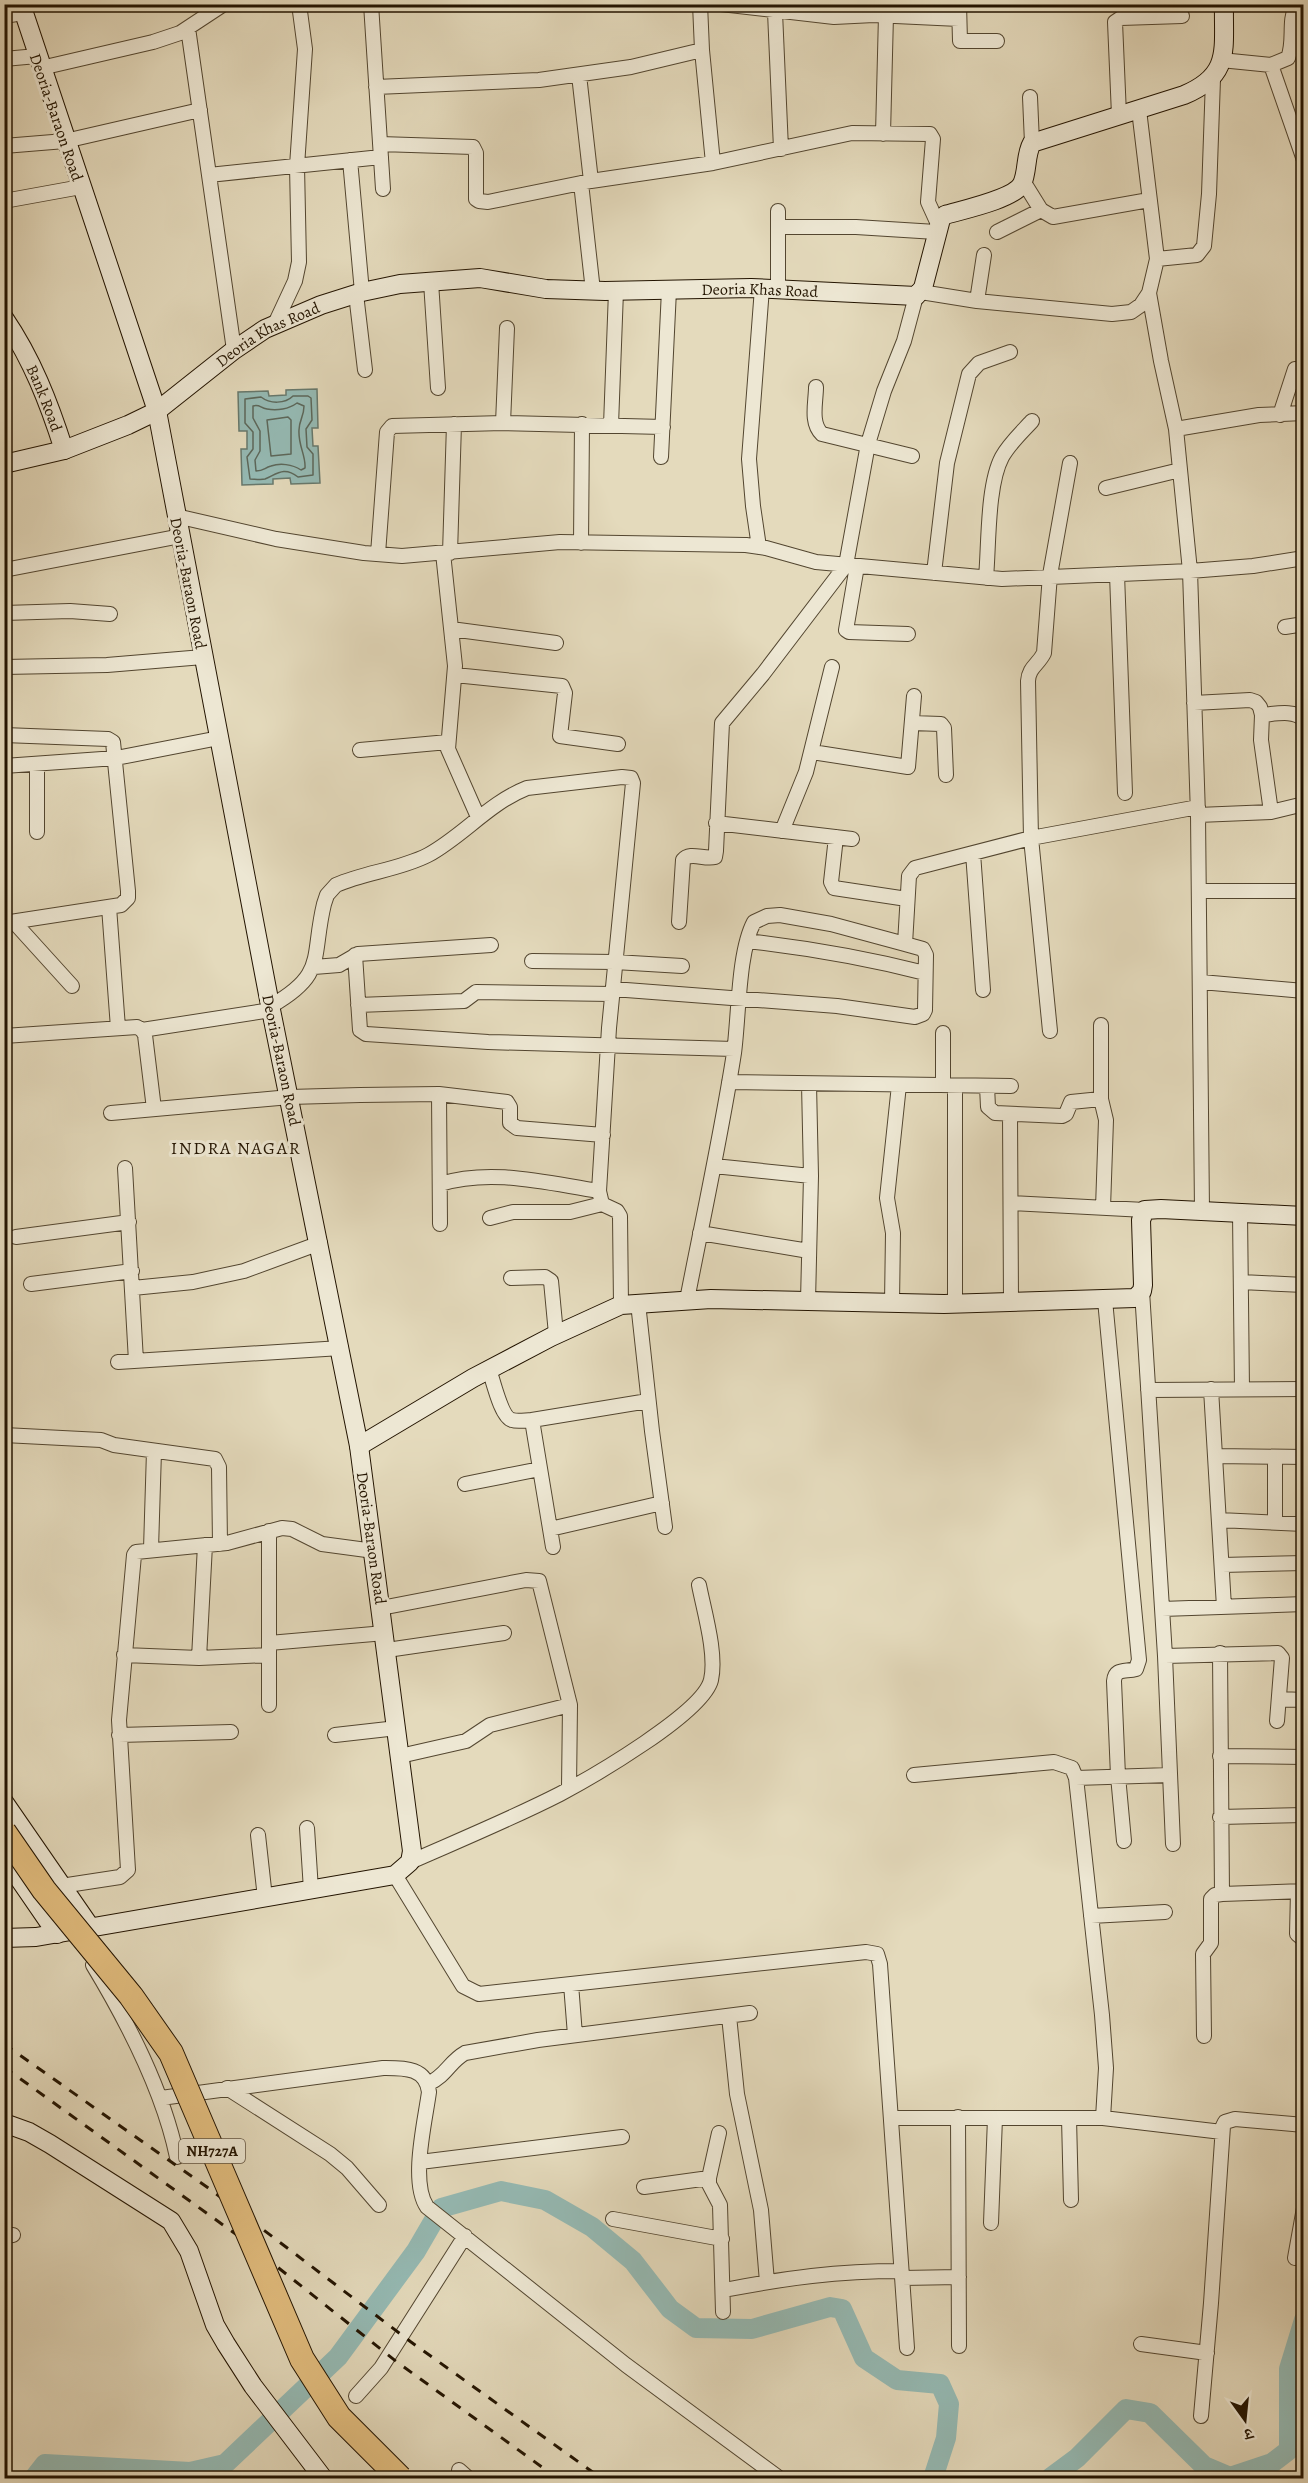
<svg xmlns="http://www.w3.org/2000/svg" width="1308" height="2483" font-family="Alegreya,'Noto Serif Devanagari',serif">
<rect width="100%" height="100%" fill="#e4dabc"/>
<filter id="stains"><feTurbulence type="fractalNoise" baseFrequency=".00333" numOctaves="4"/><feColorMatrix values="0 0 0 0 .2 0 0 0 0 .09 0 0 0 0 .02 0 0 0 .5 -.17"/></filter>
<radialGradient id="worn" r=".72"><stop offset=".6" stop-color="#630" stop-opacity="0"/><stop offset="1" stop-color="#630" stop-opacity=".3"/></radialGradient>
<!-- water -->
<path fill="#95bab4" stroke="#67786c" stroke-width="1.5" d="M317 389 318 428H312L313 446H318L320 483 291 484 290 478 273 479V484L242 485 241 449H247V431H239L238 392 268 391 269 396 286 395V390Z"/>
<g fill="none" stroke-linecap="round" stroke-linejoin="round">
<!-- shore -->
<path stroke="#5c675a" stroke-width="1.5" d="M293 396H308L311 398 312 420 306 429 307 447 313 454V475L298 477C284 466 277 474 265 479 261 480 254 479 250 479L247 457 253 449V432L245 423V399L261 397C270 404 285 404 293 396Z
M297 403 304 406C304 417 299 420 299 430 298 446 306 455 305 468L301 470C292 464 280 463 271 466 264 468 264 471 256 471L255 460 260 451V431L253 418V406C260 404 260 408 267 409 277 411 289 409 297 403Z
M288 417 291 420V454L271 456 267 420Z"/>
<!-- river -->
<path stroke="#95bab4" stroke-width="20" d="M34 2478 45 2464 190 2472 225 2464 338 2357 416 2251 441 2208 501 2191 545 2200 592 2227 633 2261 670 2309 696 2328 752 2329 830 2307 842 2309 864 2358 897 2380 940 2384 949 2404 946 2438 933 2478
M1050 2478 1077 2458 1126 2409 1150 2413 1204 2466 1230 2477 1272 2463 1289 2450V2369L1304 2320"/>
<defs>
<path id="street" d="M371 4 383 189
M700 4 702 50 713 163
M721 4 834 17 874 15 959 19
M959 4 960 41H997
M775 12 781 149
M4 16 23 13
M188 28 234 350
M4 59 37 56
M1221 60 1271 65 1288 58C1295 41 1288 22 1296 6
M1271 65 1304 160
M41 68 153 42 180 33 224 4
M579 75 591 181
M376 87 539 80 631 67 702 50
M1030 97 1032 143
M1119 115 1115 22 1121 18 1182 16
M883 134 886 15
M380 144 473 147 476 153V199L479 201 488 202 591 181 713 163 852 133 930 134 933 139 928 202 938 224
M4 146 65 141 200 110
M350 160 362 292
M209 175 381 157
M1023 181 1041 210 1053 217 1149 200
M581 183 593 291
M4 201 81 187
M778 227H856L936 232
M997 232 1041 210
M1157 259 1197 255 1204 246 1209 194 1213 79
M431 282 438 388
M778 289V211
M921 292 977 301 1112 314 1131 312 1141 305 1149 293 1157 259 1139 110
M1149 293 1161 361 1176 429 1190 571 1198 815 1202 1211
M356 294 365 370
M977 301 984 255
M275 324 295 281 299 262 297 166 305 49 299 4
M816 387C816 402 810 423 822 434L912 456
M1280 415 1295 369
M503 423 507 328
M611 425 616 291
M1176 429 1259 415 1304 413
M661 457 669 290
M1106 488 1180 470
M176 516 276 539 364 553 402 556 560 542 746 545 766 548 816 562 1002 579 1190 571 1253 566 1304 558
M581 543 582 424
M759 547 753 506 749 459 762 288
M443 553 455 666 448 749 478 817
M450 553 454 424
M378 554 387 432 392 426 503 423 663 427
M857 566 846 630 849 632 908 634
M4 570 181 536
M934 573 947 463 969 374 979 363 1010 352
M1117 574 1125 793
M986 578C989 545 987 485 1002 457 1009 444 1022 432 1032 421
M4 613 70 611 110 614
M1285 627 1304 624
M451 629 556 643
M4 667 107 665 203 657
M455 675 562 686 565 693 560 736 618 744
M1194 703 1250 700 1256 702 1260 707 1262 715 1261 740 1271 812
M1262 715C1275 714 1294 709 1304 720
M912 723 941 724 944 728 946 775
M4 735 108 739 113 742 128 891V898L121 905 4 923
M360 750 448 742
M812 752 908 767 914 696
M4 766 116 758 219 738
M1198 815 1271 812 1304 804
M716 823 852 839
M782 831 806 772 832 667
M37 832V765
M836 837 831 882 834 888 907 899
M973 853 983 990
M1199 891H1304
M109 907 118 1028
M14 922 72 986
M679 922 683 860C690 851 704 860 715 857L716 851 722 723 763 674 846 565 868 444 884 391 904 341 916 296
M747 941C808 948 866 958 925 973
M355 955 360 1030 366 1034 488 1042 734 1049
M532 961 615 962 682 966
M314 967 339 965 358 954 491 945
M1201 982 1304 991
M613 989 837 1006 915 1017 923 1014 925 1010 926 955 923 949 905 944
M358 1005 464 1001 476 992 612 994
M271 1006C327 974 311 958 324 904L327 895 336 885C365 872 399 870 428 855 463 836 489 803 527 788L622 777 631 778 633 783 609 1028 599 1191 602 1204 617 1211 620 1216 621 1305
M1101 1025V1099L1106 1120 1103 1208
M142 1030 271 1010
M1050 1031 1031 838 1028 681C1029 667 1038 665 1044 653L1050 575 1070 463
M4 1036 137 1027 142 1030 145 1035 154 1109
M729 1082 1011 1086
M943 1085V1033
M987 1086 988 1107 995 1113 1062 1116 1066 1114 1071 1102 1101 1099
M439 1094 440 1224
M111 1113 290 1097 360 1095 439 1094 507 1102 510 1107V1123L517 1128 603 1135
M1010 1114 1011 1301
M714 1166 811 1176
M125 1168 136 1361
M440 1184C492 1168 546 1183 599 1191
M1011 1203 1145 1210
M1240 1213 1242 1389
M490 1218 513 1212H570L602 1204
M700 1233 809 1251
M16 1237 129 1222
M511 1278 545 1277 551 1281 556 1334
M1241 1282 1304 1285
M31 1284 132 1271
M133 1288 193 1282 244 1271 320 1243
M1142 1291 1165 1656 1173 1844
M687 1300C703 1218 721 1136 734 1053 739 1016 738 952 754 922L767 916 780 915 831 924 905 944 909 876 915 868 1031 838 1198 807
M1105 1300 1139 1660 1136 1669C1125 1672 1115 1668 1114 1681L1118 1776 1124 1841
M808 1301 811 1176 809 1084
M638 1303 652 1431 665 1527
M892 1303 893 1233 887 1198 899 1085
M955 1303V1086
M118 1362 341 1348
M489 1369C493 1380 501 1417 512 1420 518 1422 526 1420 532 1420L648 1401
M1211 1389 1224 1607
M1148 1390 1304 1389
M532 1420 553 1547
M4 1435 101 1440 114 1445 215 1459 219 1467 220 1544
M1215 1456 1304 1457
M465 1484 540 1469
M1219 1520 1304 1524
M1275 1522V1457
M550 1529 662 1503
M269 1531V1705
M151 1549 154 1451
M1222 1565 1304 1563
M381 1608 526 1580 539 1581 570 1705 569 1788
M1162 1609 1304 1604
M269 1643 385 1633
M387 1650 504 1633
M1220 1653 1222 1894
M124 1655 199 1658 269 1655
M1165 1656 1278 1653 1282 1658 1277 1721
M199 1658 205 1545
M1279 1699 1304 1700
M119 1735 231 1732
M335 1735 397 1728
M400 1756 466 1741 490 1725 570 1705
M1220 1756 1304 1757
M1076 1778 1170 1775
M1220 1817 1304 1815
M307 1828 311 1890
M258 1835 265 1898
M410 1862C460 1840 511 1819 560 1794 592 1777 703 1713 711 1680 717 1654 704 1611 699 1585
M395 1875 463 1986 479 1994 866 1952 877 1954 880 1964 907 2348
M61 1886 120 1877 128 1870 119 1720 134 1555 136 1552 227 1543 282 1528 292 1529 322 1544 374 1551
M1298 1891 1297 1934 1304 1940
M1091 1916 1165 1912
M93 1965C128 2023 163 2090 177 2157
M571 1984 575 2035
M729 2016 737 2094 761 2210 767 2282
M1204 2036 1203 1954 1211 1943V1899L1215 1895 1222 1894 1304 1891
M428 2084C447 2075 449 2062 465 2053L538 2040 750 2013
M227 2088 330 2154 347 2168 379 2205
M161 2098 383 2068C404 2068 426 2067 429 2092 425 2122 410 2182 427 2207L626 2365 779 2478
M958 2117 959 2346
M891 2118H1103L1106 2068 1102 2015 1076 1778 1072 1768 1054 1762 914 1775
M1069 2118 1071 2200
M1103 2118 1222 2132
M719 2133 709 2178V2184L720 2205 723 2312
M420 2162 622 2137
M644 2187 709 2178
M613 2219 722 2239
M991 2223 995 2118
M4 2236 13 2235
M1295 2258 1304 2208
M902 2278 959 2277
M724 2290C786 2278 837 2271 901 2271
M1141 2344 1207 2353
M356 2396 381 2368 465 2236
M1201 2416 1211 2303 1223 2126 1225 2122 1235 2119 1304 2125
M459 2470 468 2478"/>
<g id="secondary">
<path id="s1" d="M4 318C32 359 49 403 64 450"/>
<path id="s2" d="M4 464 64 450 128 425 157 411 234 350 265 329 321 305 362 292 400 284 480 278 546 289 605 291 751 288 916 296 923 288 941 219 945 215C962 210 1014 199 1022 184 1028 171 1025 155 1032 143L1184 95C1232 75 1223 49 1224 4"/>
<path d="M359 1446 473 1378 551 1337 621 1305 711 1299 944 1304 1135 1298 1142 1291 1143 1285 1141 1220 1145 1210 1161 1209 1304 1216"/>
<path d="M4 1802 91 1928"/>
<path d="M4 1857 57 1934"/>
<path d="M4 1938 36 1937 395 1875 410 1862 412 1851 359 1446 271 1010 157 411 21 4"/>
<path d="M4 2123 29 2132 50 2144 171 2221 189 2251 215 2325 226 2344 253 2386 323 2478"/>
</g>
</defs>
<!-- street casing -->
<use href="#street" stroke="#534630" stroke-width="16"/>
<!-- secondary casing -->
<use href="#secondary" stroke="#231401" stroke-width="20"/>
<!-- street -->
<use href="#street" stroke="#ede7d3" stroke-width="14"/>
<!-- secondary -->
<use href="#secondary" stroke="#ede7d3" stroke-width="18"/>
<!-- rail -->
<path stroke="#231401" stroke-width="3" stroke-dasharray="10 10" stroke-linecap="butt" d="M4 2044 211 2190 411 2342 601 2478
M4 2067 237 2235 397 2362 557 2478"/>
<defs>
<path id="highway-bridge" d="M4 1832 44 1890 131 1996 171 2053 302 2359 339 2417 400 2478"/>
</defs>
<!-- highway-bridge casing -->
<use href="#highway-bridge" stroke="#231401" stroke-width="26" stroke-linecap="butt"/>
<!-- highway-bridge -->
<use href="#highway-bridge" stroke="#e2bd7e" stroke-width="24"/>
</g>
<g text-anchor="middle" stroke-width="6" stroke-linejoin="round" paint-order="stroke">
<!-- shield labels -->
<rect fill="#ede7d3" stroke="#605340" stroke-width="1.5" x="179" y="2139" width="66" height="24" rx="4.5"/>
<g font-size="15" font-weight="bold" fill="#231401">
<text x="212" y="2156">NH727A</text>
</g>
<!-- street labels -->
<g font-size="16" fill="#231401" stroke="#ede7d3">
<text transform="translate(57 117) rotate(71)" y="6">Deoria-Baraon Road</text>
<text dy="6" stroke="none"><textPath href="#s2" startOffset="802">Deoria Khas Road</textPath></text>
<text dy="6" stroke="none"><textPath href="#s2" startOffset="298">Deoria Khas Road</textPath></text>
<text dy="6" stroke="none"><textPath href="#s1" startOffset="90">Bank Road</textPath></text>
<text transform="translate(189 583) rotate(79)" y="6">Deoria-Baraon Road</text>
<text transform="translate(282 1060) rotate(78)" y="6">Deoria-Baraon Road</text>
<text transform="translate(372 1538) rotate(82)" y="6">Deoria-Baraon Road</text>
</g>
<!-- neighbourhood labels -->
<g font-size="18" letter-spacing="1.5" fill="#231401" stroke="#ede7d3">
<text x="236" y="1154">INDRA NAGAR</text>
</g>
</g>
<!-- margin -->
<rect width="1308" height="2483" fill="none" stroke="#e4dabc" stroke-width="24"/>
<rect x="6" y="6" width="1296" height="2471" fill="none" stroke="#231401" stroke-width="3"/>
<rect x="12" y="12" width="1284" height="2459" fill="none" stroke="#231401" stroke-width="1.5"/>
<!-- north arrow -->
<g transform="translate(1245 2420) rotate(165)" stroke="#ede7d3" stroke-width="4.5" paint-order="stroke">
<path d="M0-4.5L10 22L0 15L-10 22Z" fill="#231401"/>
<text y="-9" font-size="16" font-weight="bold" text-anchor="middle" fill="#231401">उ</text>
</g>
<rect width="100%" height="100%" filter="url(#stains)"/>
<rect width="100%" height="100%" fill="url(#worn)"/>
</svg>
